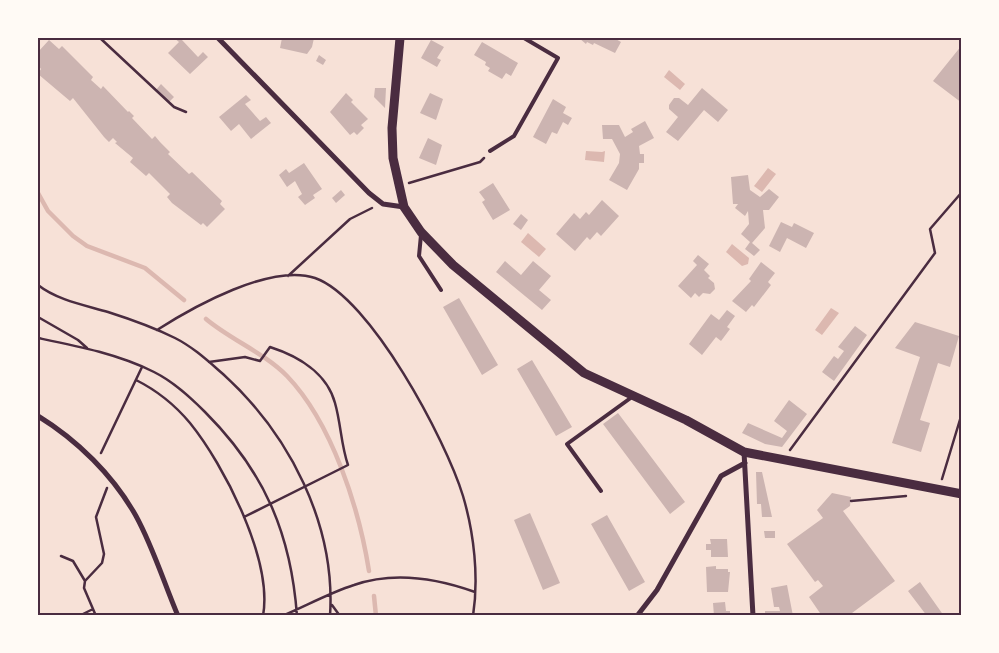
<svg xmlns="http://www.w3.org/2000/svg" width="999" height="653" font-family="Barlow,sans-serif">
<rect width="100%" height="100%" fill="#f7e1d7"/>
<!-- water -->
<path fill="#dcb8b0" d="M669 70 685 84 680 90 664 77Z
M586 151 602 152 605 151 604 162 585 160Z
M768 168 776 174 762 192 754 186Z
M528 233 546 249 539 257 521 242Z
M732 244 749 258 748 264 742 266 726 252Z
M831 308 839 313 822 335 815 330Z"/>
<g fill="none" stroke-linecap="round" stroke-linejoin="round">
<!-- stream -->
<path stroke="#dcb8b0" stroke-width="4.5" d="M38 193 48 211 73 236 87 246 145 268 184 300
M206 319C231 340 263 352 287 376 332 423 359 508 369 571
M374 596 376 616"/>
</g>
<!-- building -->
<path fill="#ccb4b1" d="M174 38H184L182 40 198 57 203 52 208 57 190 74 168 53 179 42Z
M282 38H314L312 47 307 54 280 48Z
M579 38H614L621 42 615 53 594 43 593 45 587 42 586 44Z
M49 40 59 49 62 46 93 77 91 80 101 89 103 86 128 112 129 111 134 116 132 118 152 139 155 136 160 142 170 152 168 154 189 174 192 172 222 201 220 204 225 209 207 227 203 223 201 225 172 203 167 197 170 194 149 173 146 176 130 162 133 158 115 143 117 142 113 138 109 142 104 137 73 98 70 101 38 74 41 69 38 65V52Z
M431 40 444 47 437 58 441 60 437 67 421 58Z
M482 42 518 63 511 76 506 73 502 79 488 71 490 68 485 65 486 62 474 55Z
M962 45V103L933 81Z
M319 55 326 60 323 65 316 61Z
M161 84 174 97 169 102 156 90Z
M375 88H386L385 108 374 97Z
M702 88 728 110 718 122 704 110 678 141 666 132 678 117 669 109V105L674 98H679L688 105Z
M346 93 353 100 351 102 368 119 361 125 364 128 357 135 354 132 350 135 330 112Z
M430 93 443 99 436 120 420 113Z
M246 95 251 100 245 104 253 113 260 121 266 117 271 123 251 139 239 124 231 131 219 117Z
M553 99 566 107 563 113 572 118 568 125 563 122 557 134 552 132 546 144 533 137Z
M645 121 654 138 639 146 640 154H644V163H639V169L627 190 609 180 619 163 620 154 612 139H603L602 125H619L625 137 633 132 631 129Z
M428 138 442 145 436 165 419 158Z
M304 163 322 189 313 195 315 198 305 205 298 197 302 194 295 181 287 187 279 175 286 169 289 173Z
M748 175 750 190 760 197 769 189 779 197 769 210H763L765 228 752 243 760 250 754 256 745 249 750 242 741 234 749 224 748 211 745 216 735 208 738 204H733L731 177Z
M493 183 510 210 493 220 482 202 485 200 479 192Z
M341 190 345 195 336 203 332 198Z
M602 200 619 216 601 236 597 232 590 240 587 237 575 251 556 234 574 213 580 219 586 212 589 215Z
M521 214 528 220 521 230 513 224Z
M781 222 792 227 794 223 814 233 806 248 787 238 780 252 769 246Z
M698 255 709 264 704 270 710 276 708 278 714 283 715 289 710 294 703 293 699 297 695 293 691 298 678 286 697 265 693 261Z
M505 261 521 275 533 261 551 276 539 290 551 300 542 310 496 272Z
M761 262 775 273 768 282 771 285 754 307 752 305 746 312 732 301 751 281 749 279Z
M459 298 498 365 482 375 443 307Z
M727 310 735 316 727 327 730 329 721 341 716 337 702 355 689 344 711 314 719 320Z
M915 322 959 336 950 367 938 363 920 420 930 423 921 452 892 443 920 357 895 348Z
M855 326 867 335 834 381 822 372 834 356 838 359 844 351 838 347Z
M532 360 572 427 556 436 517 369Z
M789 400 807 414 782 447 765 444 742 433 748 423 782 438 787 431 774 421Z
M618 413 685 502 670 514 603 424Z
M756 472H762L772 517H762L761 504H757Z
M832 493 851 497 850 506 843 511 895 581 848 616H822L809 597 823 586 818 580 815 582 787 544 823 518 817 510Z
M530 513 560 583 543 590 514 520Z
M607 515 645 582 629 591 591 524Z
M764 531H775V538H765Z
M710 539H727L728 557H711V550H706V544H711Z
M716 566V569H728V572H730L728 592H707L706 567Z
M920 582 944 616H927L908 591Z
M787 585 793 616H765V611H780L779 607H774L771 588Z
M725 602 726 611H730V616H714L713 603Z"/>
<g fill="none" stroke-linecap="round" stroke-linejoin="round">
<!-- path -->
<path stroke="#4a2c40" stroke-width="2.5" d="M100 38 174 107 186 112
M409 183 480 162 484 158
M288 276 350 219 372 208
M38 285C57 300 84 305 108 312 130 319 153 327 175 338 193 347 208 361 223 374 289 434 336 524 330 616
M38 317 78 340 87 348
M157 330C193 307 271 263 315 278 370 297 446 440 463 496 474 533 479 577 473 616
M38 338C77 346 118 354 154 372 174 382 190 397 205 412 264 471 291 533 297 616
M209 362 245 357 260 361 270 347C298 356 327 373 335 403 341 424 341 445 348 465L244 517
M136 380C156 390 175 405 190 423 224 465 273 560 263 616
M790 450 935 253 930 229 962 192
M101 453 142 367
M942 479 962 413
M851 501 906 496
M61 556 73 561 85 581
M332 605 340 616
M79 616 93 609
M96 616 84 588 85 581 102 563 104 554 96 517 107 488
M282 616C306 606 329 593 354 585 394 571 436 578 475 592"/>
<!-- service -->
<path stroke="#4a2c40" stroke-width="4" d="M490 151 514 136 558 58 524 38
M421 235 419 256 441 290
M601 491 567 444 632 397"/>
<!-- minor -->
<path stroke="#4a2c40" stroke-width="5" d="M218 38 369 193 383 204 404 207
M38 416C77 440 113 475 136 516 153 547 164 583 178 616
M744 452 753 616
M637 616 657 590 721 476 745 463"/>
<!-- tertiary -->
<path stroke="#4a2c40" stroke-width="9" d="M400 38 392 128 393 158 404 207 421 232 453 265 584 373 686 420 744 452 962 494"/>
</g>
<!-- border -->
<rect width="999" height="653" fill="none" stroke="#fffaf5" stroke-width="78"/>
<rect x="39" y="39" width="921" height="575" fill="none" stroke="#4a2c40" stroke-width="2"/>
</svg>
